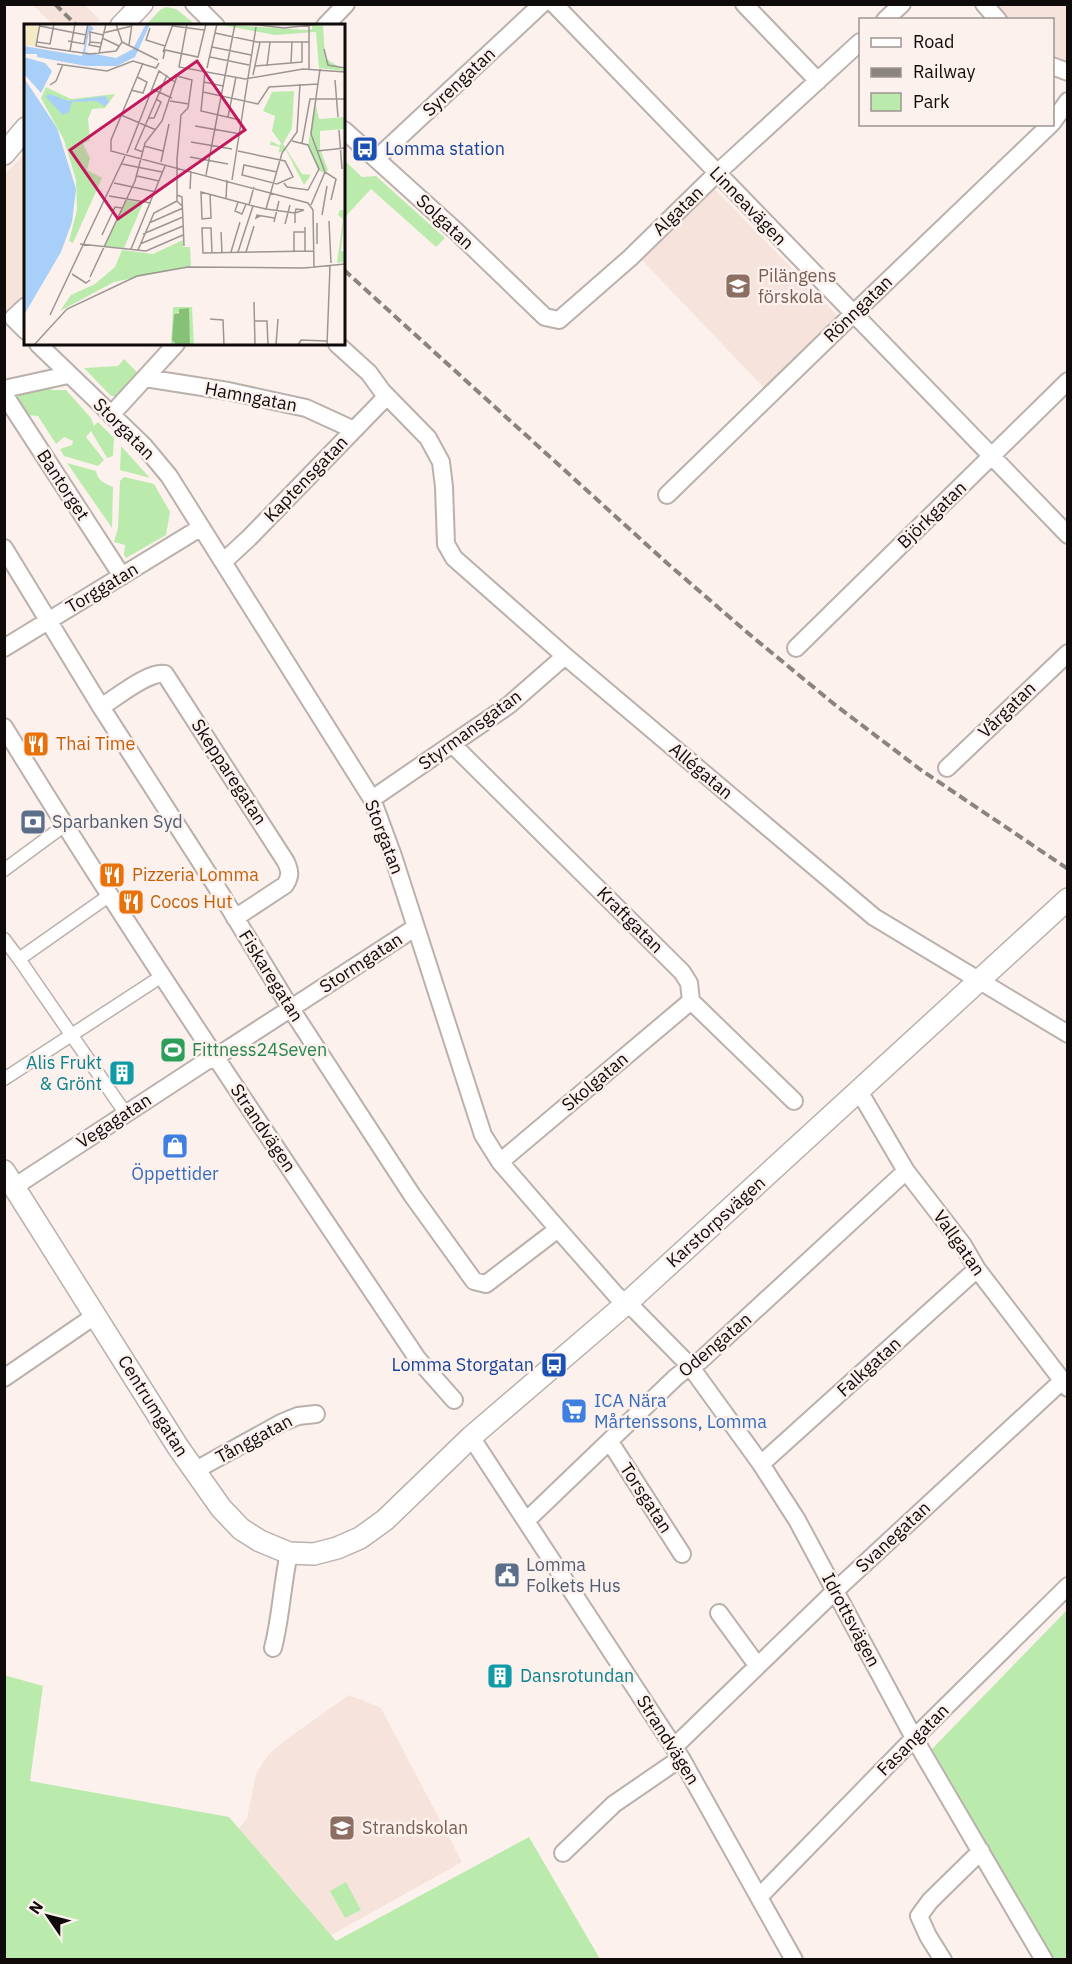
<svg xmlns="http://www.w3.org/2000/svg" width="1072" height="1964" font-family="'IBM Plex Sans',sans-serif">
<rect width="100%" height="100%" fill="#fcf1ed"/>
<!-- built -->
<path fill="#f6e4dc" d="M33 5H85L100 20 94 25H53Z
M984 5H1067V72L1053 66 1052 20 998 19Z
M25 153V331L5 310V174Z
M714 188 836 314 835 324 766 390 640 258Z
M349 1695 381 1708 462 1862 317 1943 231 1839 247 1818 256 1774 267 1756 284 1741Z"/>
<!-- green -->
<path fill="#baebad" d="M166 7 176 9 196 25H146L160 10Z
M344 160 362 177 376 176 445 238 436 247 371 189 344 218Z
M124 359 138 373 116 396H111L84 368 118 366Z
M45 385 52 390H66L91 418 94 426 98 422 114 438 113 456 107 458 91 431 86 437 104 460 98 466 64 456 60 449 72 445 73 441 64 437 56 444 38 416 25 415 12 396Z
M121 446 150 478 120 470Z
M67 463 96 471C98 481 104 483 113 487L112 528Z
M124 477 154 484 170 512 166 535 126 558 124 555 125 545 114 542 118 528 120 481Z
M1067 1610 1068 1959 1054 1960 932 1749Z
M4 1675 43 1686 30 1781 229 1817 336 1941 529 1837 600 1959H5Z
M346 1882 361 1910 345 1918 330 1891Z"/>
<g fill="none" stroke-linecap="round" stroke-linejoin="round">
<defs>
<path id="pedestrian" d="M4 870 65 825
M4 939 19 959 110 895
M19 959 126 1114
M4 1079 162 976"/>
<path id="minor" d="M194 4 216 26
M554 4 1068 535
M744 4 818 81
M984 4 998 20
M885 20 902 4
M325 26 346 4
M1052 66 1068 72
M1052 123 1068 101
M344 130 457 232 545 317 559 320 630 258 716 174 860 42
M376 159 542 4
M26 306 13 318 26 331
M38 344 144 446 169 476 372 799 393 856 483 1135 500 1162 558 1229 616 1295 636 1311 690 1366 761 1464 797 1520 914 1738 1044 1960
M337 344 369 373 382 391 428 438 441 462 444 487 446 544 454 558 565 656 874 917 1068 1034
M145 378 228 391 306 408 354 430
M4 389 68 375
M4 394 122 576
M111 415 176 344
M667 495 853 314 1051 124
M4 548 101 707 216 886 291 1009 412 1195 474 1281 486 1284 558 1229
M223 562 249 538 387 396
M4 648 200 528
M796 648 1068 381
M101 707C116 698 148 671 165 674L286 862C290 871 291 876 285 885L235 918
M4 727C135 941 277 1149 417 1358L454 1400
M453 745 682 972 689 983 691 1001 794 1101
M947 768 1068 653
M372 799 509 705 565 656
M859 1091 906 1171 963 1245 977 1269 1068 1388
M500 1162 691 1001
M14 1187 205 1062 216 1057 416 927
M4 1378 96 1315
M471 1437 681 1758 794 1960
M610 1442 682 1554
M761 1464 977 1269
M194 1471 281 1423 298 1416 316 1414
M526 1521 676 1377 690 1366 700 1361 906 1171
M719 1613 757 1665
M273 1648C281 1617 282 1585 289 1553
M674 1747 836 1590 1062 1381
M563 1853 614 1804 681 1758
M760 1896 914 1738 1068 1586
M943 1960 928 1936 919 1916 930 1901 981 1851"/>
<path id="tertiary" d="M121 26 142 4
M4 154 26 128
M4 1171 178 1447 221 1508 241 1529 260 1541 289 1553 314 1554 337 1548 360 1538 385 1520 471 1437 627 1303 1068 899"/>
</defs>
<!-- pedestrian casing -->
<use href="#pedestrian" stroke="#bab0ac" stroke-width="15"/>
<!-- minor casing -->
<use href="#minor" stroke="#bab0ac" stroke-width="20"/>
<!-- tertiary casing -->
<use href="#tertiary" stroke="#bab0ac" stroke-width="24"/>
<!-- pedestrian -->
<use href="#pedestrian" stroke="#fff" stroke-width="12"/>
<!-- minor -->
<use href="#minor" stroke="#fff" stroke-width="16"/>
<!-- tertiary -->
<use href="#tertiary" stroke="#fff" stroke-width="21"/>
<!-- rail -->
<path stroke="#8a8380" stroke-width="4" stroke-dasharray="9 4.5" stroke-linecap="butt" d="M55 4 77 26
M344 270 668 564 749 634 834 704 921 770 1068 869"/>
</g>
<!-- icons -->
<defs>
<symbol id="bus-square" viewBox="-11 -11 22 22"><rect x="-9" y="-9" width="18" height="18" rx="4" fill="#1a4fb4" stroke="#fcf1ed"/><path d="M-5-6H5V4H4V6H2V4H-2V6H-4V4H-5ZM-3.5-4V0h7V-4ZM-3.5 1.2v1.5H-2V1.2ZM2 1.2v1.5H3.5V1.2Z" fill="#fff"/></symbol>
<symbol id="school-square" viewBox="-11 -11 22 22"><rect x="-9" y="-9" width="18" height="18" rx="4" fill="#8d6e63" stroke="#fcf1ed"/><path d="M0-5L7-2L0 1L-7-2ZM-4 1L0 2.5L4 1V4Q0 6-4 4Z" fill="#fff"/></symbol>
<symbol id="restaurant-square" viewBox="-11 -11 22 22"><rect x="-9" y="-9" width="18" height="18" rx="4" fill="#e8710a" stroke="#fcf1ed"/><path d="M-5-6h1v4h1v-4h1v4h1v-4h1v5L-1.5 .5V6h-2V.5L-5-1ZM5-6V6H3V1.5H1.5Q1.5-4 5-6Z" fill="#fff"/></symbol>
<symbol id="bank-square" viewBox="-11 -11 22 22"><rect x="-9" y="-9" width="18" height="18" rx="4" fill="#5c6f8a" stroke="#fcf1ed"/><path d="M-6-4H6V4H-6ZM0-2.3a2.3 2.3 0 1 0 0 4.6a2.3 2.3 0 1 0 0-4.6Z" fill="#fff"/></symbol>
<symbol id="stadium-square" viewBox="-11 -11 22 22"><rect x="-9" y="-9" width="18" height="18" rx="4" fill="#2e9e5b" stroke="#fcf1ed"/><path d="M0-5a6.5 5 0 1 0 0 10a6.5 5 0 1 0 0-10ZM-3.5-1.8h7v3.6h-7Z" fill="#fff"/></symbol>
<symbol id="building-square" viewBox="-11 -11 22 22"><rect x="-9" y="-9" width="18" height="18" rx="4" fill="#0f9aa8" stroke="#fcf1ed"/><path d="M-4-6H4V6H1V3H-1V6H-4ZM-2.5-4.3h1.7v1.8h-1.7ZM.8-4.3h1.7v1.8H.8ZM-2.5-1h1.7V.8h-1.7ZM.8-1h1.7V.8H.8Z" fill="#fff"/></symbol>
<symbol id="shop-square" viewBox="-11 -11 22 22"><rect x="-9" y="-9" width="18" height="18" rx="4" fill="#3f7fe0" stroke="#fcf1ed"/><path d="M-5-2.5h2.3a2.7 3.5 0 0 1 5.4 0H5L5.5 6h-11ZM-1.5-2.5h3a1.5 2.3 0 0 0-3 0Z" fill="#fff"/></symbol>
<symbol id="supermarket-square" viewBox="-11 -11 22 22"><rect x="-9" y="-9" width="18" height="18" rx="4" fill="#3f7fe0" stroke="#fcf1ed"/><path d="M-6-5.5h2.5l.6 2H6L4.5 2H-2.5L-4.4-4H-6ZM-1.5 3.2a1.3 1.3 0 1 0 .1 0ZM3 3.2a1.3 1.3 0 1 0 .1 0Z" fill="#fff"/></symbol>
<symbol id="civic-square" viewBox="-11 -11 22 22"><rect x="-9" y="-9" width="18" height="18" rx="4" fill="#5c6f8a" stroke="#fcf1ed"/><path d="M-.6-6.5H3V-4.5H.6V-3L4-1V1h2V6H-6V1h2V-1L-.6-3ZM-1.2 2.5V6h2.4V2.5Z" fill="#fff"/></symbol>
</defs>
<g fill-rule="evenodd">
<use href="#bus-square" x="350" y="134" width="30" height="30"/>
<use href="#school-square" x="723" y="271" width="30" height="30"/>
<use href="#restaurant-square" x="21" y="729" width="30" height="30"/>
<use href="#bank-square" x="18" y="807" width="30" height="30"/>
<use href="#restaurant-square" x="97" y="860" width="30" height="30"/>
<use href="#restaurant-square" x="116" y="887" width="30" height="30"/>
<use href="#stadium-square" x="158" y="1035" width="30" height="30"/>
<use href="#building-square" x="107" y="1058" width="30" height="30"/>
<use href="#shop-square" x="160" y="1131" width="30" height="30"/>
<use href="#bus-square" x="539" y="1350" width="30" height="30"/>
<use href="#supermarket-square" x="559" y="1396" width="30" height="30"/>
<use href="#civic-square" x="492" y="1560" width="30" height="30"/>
<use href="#building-square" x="485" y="1661" width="30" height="30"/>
<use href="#school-square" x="327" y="1813" width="30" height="30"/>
</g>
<g text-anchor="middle" stroke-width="5" stroke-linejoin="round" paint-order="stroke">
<!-- street labels -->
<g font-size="18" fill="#0f0b0a" stroke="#fcf1ed">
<text transform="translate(459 82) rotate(-43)" y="6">Syrengatan</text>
<text transform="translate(748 206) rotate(46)" y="6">Linneavägen</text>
<text transform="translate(678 211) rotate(-44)" y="6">Algatan</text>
<text transform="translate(445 222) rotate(43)" y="6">Solgatan</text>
<text transform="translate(858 309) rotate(-44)" y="6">Rönngatan</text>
<text transform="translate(251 397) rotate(11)" y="6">Hamngatan</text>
<text transform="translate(124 429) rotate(45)" y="6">Storgatan</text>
<text transform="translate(306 479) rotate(-46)" y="6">Kaptensgatan</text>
<text transform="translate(63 485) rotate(57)" y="6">Bantorget</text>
<text transform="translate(932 515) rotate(-44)" y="6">Björkgatan</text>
<text transform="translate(102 588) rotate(-31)" y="6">Torggatan</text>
<text transform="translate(1007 710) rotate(-44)" y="6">Vårgatan</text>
<text transform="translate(470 730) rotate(-36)" y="6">Styrmansgatan</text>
<text transform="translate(701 771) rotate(40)" y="6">Allégatan</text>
<text transform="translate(229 772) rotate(57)" y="6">Skepparegatan</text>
<text transform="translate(384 837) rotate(69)" y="6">Storgatan</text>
<text transform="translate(630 920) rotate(45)" y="6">Kraftgatan</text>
<text transform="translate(361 963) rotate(-33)" y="6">Stormgatan</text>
<text transform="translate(271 976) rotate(58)" y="6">Fiskaregatan</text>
<text transform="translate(595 1082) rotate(-40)" y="6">Skolgatan</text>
<text transform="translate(114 1121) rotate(-33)" y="6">Vegagatan</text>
<text transform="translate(263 1128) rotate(56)" y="6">Strandvägen</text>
<text transform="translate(716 1222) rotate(-42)" y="6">Karstorpsvägen</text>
<text transform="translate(959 1243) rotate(55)" y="6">Vallgatan</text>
<text transform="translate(715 1345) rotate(-40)" y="6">Odengatan</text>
<text transform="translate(869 1367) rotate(-42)" y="6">Falkgatan</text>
<text transform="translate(153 1406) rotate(58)" y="6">Centrumgatan</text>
<text transform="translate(254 1439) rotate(-28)" y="6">Tånggatan</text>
<text transform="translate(646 1498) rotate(57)" y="6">Torsgatan</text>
<text transform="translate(893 1537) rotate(-43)" y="6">Svanegatan</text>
<text transform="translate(851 1620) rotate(62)" y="6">Idrottsvägen</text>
<text transform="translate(668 1740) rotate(58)" y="6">Strandvägen</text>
<text transform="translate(913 1740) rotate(-45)" y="6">Fasangatan</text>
</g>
<!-- transit labels -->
<g font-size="18" fill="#164399" stroke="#fcf1ed" text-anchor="start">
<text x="385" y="155">Lomma station</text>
<text x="534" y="1371" text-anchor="end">Lomma Storgatan</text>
</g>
<!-- education labels -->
<g font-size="18" fill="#785e54" stroke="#fcf1ed" text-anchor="start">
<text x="758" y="282">Pilängens<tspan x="758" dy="21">förskola</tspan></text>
<text x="362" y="1834">Strandskolan</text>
</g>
<!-- food labels -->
<g font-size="18" fill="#c56008" stroke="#fcf1ed" text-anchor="start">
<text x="56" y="750">Thai Time</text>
<text x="132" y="881">Pizzeria Lomma</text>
<text x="150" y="908">Cocos Hut</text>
</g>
<!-- service labels -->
<g font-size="18" fill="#4e5e75" stroke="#fcf1ed" text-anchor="start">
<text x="52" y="828">Sparbanken Syd</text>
<text x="526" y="1571">Lomma<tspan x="526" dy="21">Folkets Hus</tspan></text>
</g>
<!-- leisure labels -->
<g font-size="18" fill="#27864d" stroke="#fcf1ed" text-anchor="start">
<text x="192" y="1056">Fittness24Seven</text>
</g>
<!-- culture labels -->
<g font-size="18" fill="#0d838f" stroke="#fcf1ed" text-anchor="end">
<text x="102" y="1069">Alis Frukt<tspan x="102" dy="21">&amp; Grönt</tspan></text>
<text x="520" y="1682" text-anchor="start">Dansrotundan</text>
</g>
<!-- shop labels -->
<g font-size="18" fill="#366cbe" stroke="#fcf1ed">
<text x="175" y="1180">Öppettider</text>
<text x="594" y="1407" text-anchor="start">ICA Nära<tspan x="594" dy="21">Mårtenssons, Lomma</tspan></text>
</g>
</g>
<!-- overview -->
<g transform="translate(24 24)">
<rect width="321" height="321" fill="#fcf1ed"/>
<path d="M193 0 282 6 288 5V0H299L301 34 321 47 295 44 292 8 251 11ZM22 63 47 75 91 70 81 84 68 85 64 95 66 116 59 120 66 134 63 146 78 154 49 219 45 217 53 186 52 156 40 116 17 74ZM270 67 268 104 259 120 278 150 287 151 280 161 262 126 254 129 256 123 246 121 247 117 256 122 257 119 248 107 251 92 239 87 248 68ZM291 77 295 95 321 93V105L296 107V125L304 146 300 149 294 146 284 122ZM102 176 119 179 100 224 81 222ZM316 186H321L317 227 321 228V238L313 239 319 195 314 191ZM159 216V223H166L167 242 90 258 36 287 47 271 71 260 91 243 98 226 129 230ZM149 283H168L170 321H166L164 284 150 290 149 317 153 321H147Z" fill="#baebad"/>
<path d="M165 284 166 321H153L148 316 150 290 155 289V285Z" fill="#87c177"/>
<path d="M3 0H15L11 22 0 21Z" fill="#f4eac4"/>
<path d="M65 0 70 5 65 8 61 28 92 34 109 25 122 0H126L111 33 93 42H62L13 33V30H0V22L58 32ZM0 33 21 39 28 47 17 69 0 50ZM0 54 33 104 52 165 48 198 37 228 0 291ZM26 70 44 77 81 72 85 78 81 82 72 77 48 78 45 88 39 91 21 72Z" fill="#a7cff8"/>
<path fill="none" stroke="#9d9592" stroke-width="1.5" d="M16 0 12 22 24 24 66 30 92 27 98 18M92 0 98 18M163 0 155 43 221 55 279 45 321 48M225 0 260 4 297 0M285 0V45M16 2 62 11M149 2 180 6M126 4 122 16 141 22M79 9 108 2M191 9 233 18H285M78 14 95 22M44 17 60 20 64 0M13 18 26 20 30 0M66 18V8L79 11M98 18 134 36M105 21 108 0M76 23 65 21 66 18 77 19M188 23 227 31M300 25 304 41 321 44M46 27 51 0M139 28 149 0M75 29 82 0M186 33 225 41M139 35 141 26 174 33 182 0M119 39 87 116V127L284 179 289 186 290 243M267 39 268 18M33 40 83 47 109 37 132 44 135 39M231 42 278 38V18M243 42 246 18M183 44 193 0M181 47 177 87 216 96M229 51 236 18M311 56 314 93M180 58 199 62M26 61 32 57 39 40M128 65 148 74M107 66 119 69 123 58 113 53M179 68 234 80 245 63 294 60M146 77 165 80M97 91 132 106M204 93 212 53M124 94H130L137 78 132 75M171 102 217 110M315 106 318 145M167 118 208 125M278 119 286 75H321M120 122 139 127M214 127 261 137 269 153 253 160 218 151 220 141 253 148M293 127 321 124M119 128 111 125 143 51M103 129 135 47 151 58M166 133 204 140M137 138 145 100M98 140 138 148M301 148 312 155 307 176M182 151 211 0M113 152 135 157M208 156 232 3M90 159 132 168M260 159 263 163 284 166 295 145 284 121 268 117M166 165 167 147M186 170 187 194 178 195 177 168 222 180 229 182M153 171 158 173 160 222M85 172 127 179M202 174 203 156M214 178 211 187 218 190 222 180M225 181 230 163M287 181 301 148 287 110 296 45M242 185 271 189 280 186 272 185 271 189V199M298 191 303 162M236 192 232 194 233 191 250 194M305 197 307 239M250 198 255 177M125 199 159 184M293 199V220M261 200 266 181M281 203V227M197 208 198 229M119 210 159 193M78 211 91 183 98 184M56 220 122 227 159 211M116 220 159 202M107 225 141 142M114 226 130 189 153 177M270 227V208H281M207 228 216 198M214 228 229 182 242 185 258 129 273 108 276 60M222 228 230 202M188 229 187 204H178L179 229 289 227M48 250 62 259 66 256M66 253 111 157 121 119 138 97 153 52 168 56 164 84 157 91 153 135V177L159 183M230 282V278L231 321M26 291 101 132M186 295 199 296 200 321M230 297H243L244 321M10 321 43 285 113 252 164 243 280 244 321 240M252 321 254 295M274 321 277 316 303 317M303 321 306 242"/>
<path fill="#c2185b" fill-opacity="0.15" stroke="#c2185b" stroke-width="3" d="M173 37 221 106 94 195 46 126Z"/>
<rect width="321" height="321" fill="none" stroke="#0f0b0a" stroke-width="3"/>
</g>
<!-- border -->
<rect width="1072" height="1964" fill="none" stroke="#0f0b0a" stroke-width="12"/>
<!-- legend -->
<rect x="859" y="18" width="195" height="108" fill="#fcf1ed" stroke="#9d9592" stroke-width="1.5"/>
<rect x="871" y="38" width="30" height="9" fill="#ffffff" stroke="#9d9592" stroke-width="1.5"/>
<text x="913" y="48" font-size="18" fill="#0f0b0a">Road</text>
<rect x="871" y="68" width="30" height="9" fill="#8a8380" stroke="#9d9592" stroke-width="1.5"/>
<text x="913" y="78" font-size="18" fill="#0f0b0a">Railway</text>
<rect x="871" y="93" width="30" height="18" fill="#baebad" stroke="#9d9592" stroke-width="1.5"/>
<text x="913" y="108" font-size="18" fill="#0f0b0a">Park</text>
<!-- north arrow -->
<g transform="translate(48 1916) rotate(305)" stroke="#fcf1ed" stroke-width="4.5" paint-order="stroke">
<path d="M0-4.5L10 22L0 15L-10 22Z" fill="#0f0b0a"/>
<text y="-9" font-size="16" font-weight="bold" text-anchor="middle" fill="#0f0b0a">N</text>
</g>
</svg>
